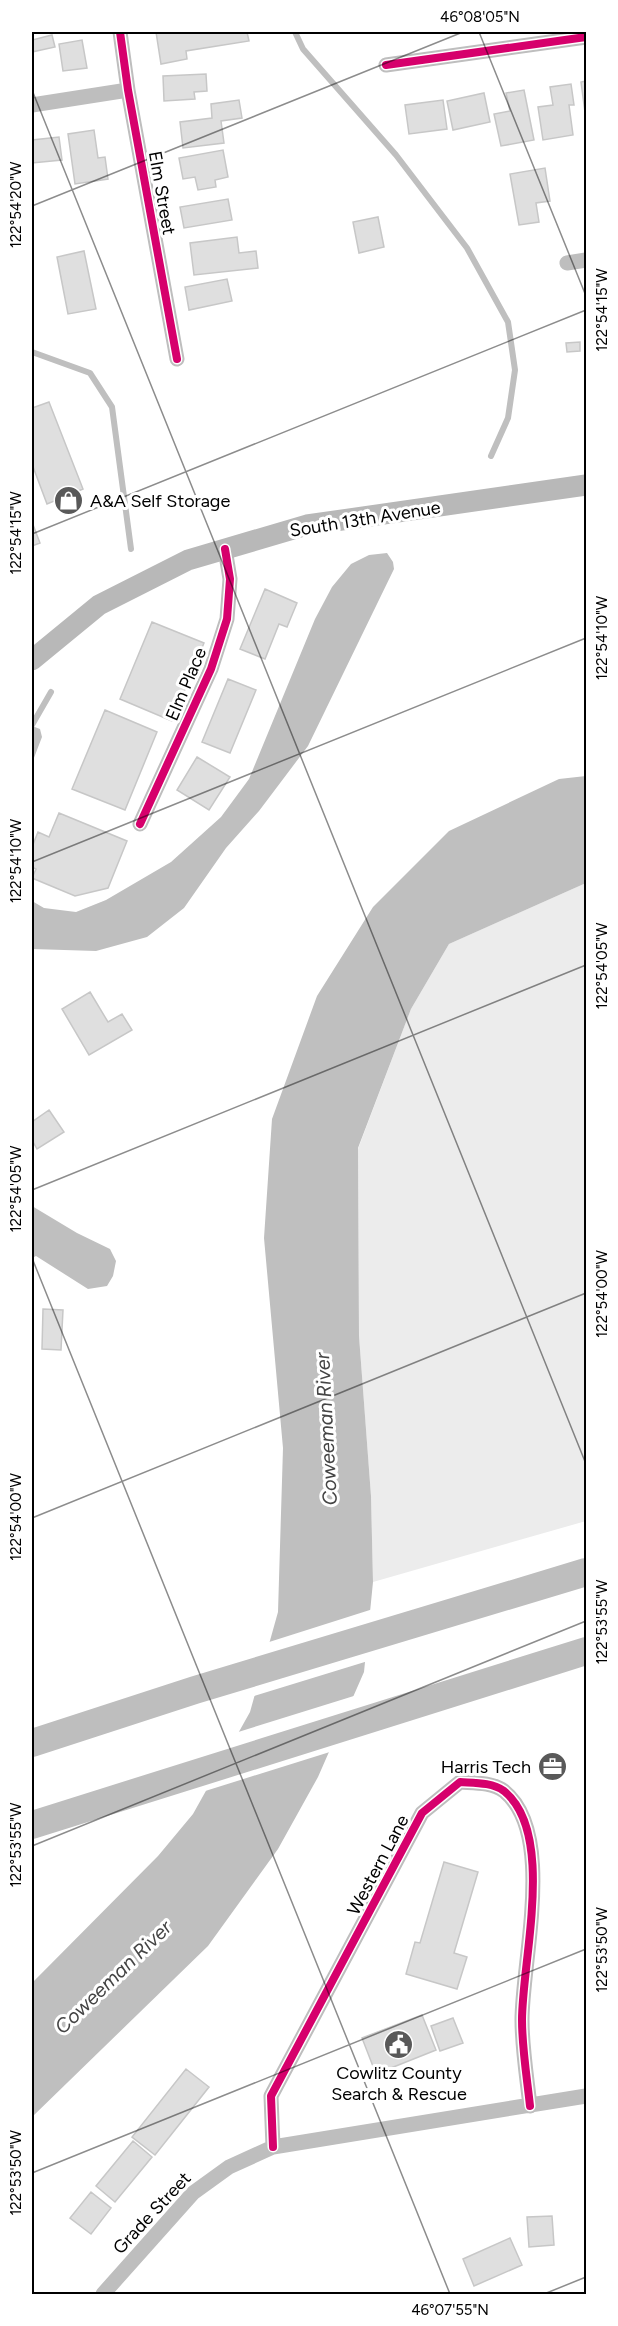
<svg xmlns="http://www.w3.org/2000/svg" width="618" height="2326" font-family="Figtree,sans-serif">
<rect width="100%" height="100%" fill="#fff"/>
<!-- green -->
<path fill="#ececec" d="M586 883V1521L373 1582 371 1496 359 1336 358 1149 411 1009 449 944Z"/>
<!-- water -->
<path fill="#bfbfbf" d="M387 553 393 562 394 569 308 746 259 811 226 848 184 908 147 937 96 951 32 949V901L44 908 76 912 106 900 171 862 221 817 249 779 315 619 332 587 351 564 369 555Z
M32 726 40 729 42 737 32 763Z
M586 776V883L449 944 411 1009 358 1148 359 1336 371 1496 373 1582 364 1672 318 1777 278 1849 208 1946 32 2117V1983L158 1856 193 1814 250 1712 278 1612 283 1448 264 1238 272 1119 317 996 373 907 449 831 559 779Z
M32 1206 77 1233 110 1249 116 1261 113 1276 107 1286 88 1289 36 1256 32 1258Z"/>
<!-- pier -->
<path fill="#fff" d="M373 1609 368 1661 251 1697 266 1643Z
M357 1695 333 1751 202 1792 235 1733Z"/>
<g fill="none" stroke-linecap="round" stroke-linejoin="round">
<!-- stream -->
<path stroke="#bfbfbf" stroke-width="6" d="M295 32 303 49 396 155 467 248 508 322 515 370 508 418 491 456
M32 352 90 373 112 407 131 549
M32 725 51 692"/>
</g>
<!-- building -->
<path fill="#dfdfdf" stroke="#c7c7c7" stroke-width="1.5" d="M156 32H247L249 41 186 51 187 59 161 64Z
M52 35 55 47 32 52V40Z
M82 40 87 68 63 71 59 44Z
M206 74 207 91 194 92 195 99 164 101 163 76Z
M586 81V112H585L581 82Z
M571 84 574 105H569L573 135 543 140 538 107 553 105 550 87Z
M524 90 534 140 501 146 494 114 510 111 506 93Z
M484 93 490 122 453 130 447 101Z
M239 100 242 118 221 121 224 143 183 148 180 122 212 118 211 104Z
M443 100 447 129 409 134 405 105Z
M94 130 98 158 105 157 108 179 75 184 68 134Z
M59 137 62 160 32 163V140Z
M223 150 228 177 215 180 216 187 198 190 195 177 183 179 179 158Z
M545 168 550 201 536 203 539 222 519 225 510 174Z
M228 199 232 220 184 228 180 207Z
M378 217 384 247 359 253 353 222Z
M237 237 239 253 256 251 258 268 194 275 190 243Z
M84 251 96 309 68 314 57 257Z
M227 279 232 301 189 310 185 287Z
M580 342V351L567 352 566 343Z
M49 402 83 489 47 504 32 464V408Z
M32 522 40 543 32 546Z
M265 589 297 603 287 627 279 624 265 659 240 649Z
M152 622 204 643 172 721 120 699Z
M228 679 256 690 230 753 202 742Z
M105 710 157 732 125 810 72 789Z
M197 757 230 777 209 810 177 790Z
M59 813 127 841 108 888 75 896 32 878 36 869 32 867V847L38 832 49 837Z
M90 992 108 1022 122 1014 132 1030 89 1055 62 1009Z
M49 1110 64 1132 37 1149 32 1140V1122Z
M43 1309 63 1310 61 1350 42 1349Z
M444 1862 478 1872 454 1953 467 1957 457 1989 406 1974 415 1942 420 1943Z
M422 2015 436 2050 376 2074 362 2038Z
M453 2018 463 2043 440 2051 431 2026Z
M186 2069 209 2087 155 2155 132 2137Z
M133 2141 152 2157 115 2202 96 2186Z
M91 2192 111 2208 91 2234 70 2218Z
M552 2216 554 2245 529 2247 527 2217Z
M510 2238 522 2265 474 2286 463 2259Z"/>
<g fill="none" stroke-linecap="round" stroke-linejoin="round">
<!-- minor -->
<path stroke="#bebebe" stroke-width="15" d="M120 32 128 90 177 359
M386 65 586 37
M32 105 128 90
M567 263 586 260
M140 824 211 669 227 619 230 579 225 549
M273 2147 271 2096 422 1813 460 1782C473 1783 492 1782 504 1791 556 1833 522 1960 522 2020 522 2048 527 2078 530 2106
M103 2294 193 2193 229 2167 273 2147 586 2096"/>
<!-- secondary -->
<path stroke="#b8b8b8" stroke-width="21" d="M32 660 99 605 188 560 307 525 586 485"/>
<!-- motorway -->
<path stroke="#bebebe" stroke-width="28" d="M32 1743 195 1690 586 1572
M32 1825 586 1651"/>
<defs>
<path id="cycleway" d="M120 32 128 90 177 359
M386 65 586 37
M140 824 211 669 227 619 230 579 225 549
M273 2147 271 2096 422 1813 460 1782C473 1783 492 1782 504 1791 556 1833 522 1960 522 2020 522 2048 527 2078 530 2106"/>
</defs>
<!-- cycleway casing -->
<use href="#cycleway" stroke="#fff" stroke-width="11"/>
<!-- cycleway -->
<use href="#cycleway" stroke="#d6006c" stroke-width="8"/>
</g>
<!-- ticks -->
<path fill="none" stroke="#000" stroke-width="1.5" stroke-opacity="0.45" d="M479 32 586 296M32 90 586 1464M32 206 463 32M32 534 586 310M32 862 586 638M32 1190 586 965M32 1258 450 2294M32 1518 586 1293M32 1846 586 1621M32 2173 586 1949M544 2294 586 2277"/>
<!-- icons -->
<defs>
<symbol id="shop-disc" viewBox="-11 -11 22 22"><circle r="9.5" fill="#595959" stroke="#fff"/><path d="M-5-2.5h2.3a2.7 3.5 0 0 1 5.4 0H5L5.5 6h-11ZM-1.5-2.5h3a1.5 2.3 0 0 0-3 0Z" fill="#fff"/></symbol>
<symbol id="office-disc" viewBox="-11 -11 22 22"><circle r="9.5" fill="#595959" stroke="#fff"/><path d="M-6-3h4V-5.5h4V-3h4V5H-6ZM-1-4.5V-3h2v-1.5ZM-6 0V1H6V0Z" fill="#fff"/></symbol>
<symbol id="civic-disc" viewBox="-11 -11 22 22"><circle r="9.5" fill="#595959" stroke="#fff"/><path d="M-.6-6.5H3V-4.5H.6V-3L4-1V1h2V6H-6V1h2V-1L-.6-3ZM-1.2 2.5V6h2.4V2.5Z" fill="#fff"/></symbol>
</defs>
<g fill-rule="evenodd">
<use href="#shop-disc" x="52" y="484" width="33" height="33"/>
<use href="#office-disc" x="536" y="1750" width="33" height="33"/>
<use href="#civic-disc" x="382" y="2028" width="33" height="33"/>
</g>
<g text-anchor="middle" stroke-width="6" stroke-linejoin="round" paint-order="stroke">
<!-- street labels -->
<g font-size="18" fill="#000" stroke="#fff">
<text transform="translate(162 193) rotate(80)" y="6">Elm Street</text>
<text transform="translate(365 519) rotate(-9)" y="6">South 13th Avenue</text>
<text transform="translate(186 684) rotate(-67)" y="6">Elm Place</text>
<text transform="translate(378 1865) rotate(-62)" y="6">Western Lane</text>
<text transform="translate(152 2213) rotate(-47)" y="6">Grade Street</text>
</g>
<!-- poi labels -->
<g font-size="18" fill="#000" stroke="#fff" text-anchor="start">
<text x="90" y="507">A&amp;A Self Storage</text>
<text x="531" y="1773" text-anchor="end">Harris Tech</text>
<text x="399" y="2079" text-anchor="middle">Cowlitz County<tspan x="399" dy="21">Search &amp; Rescue</tspan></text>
</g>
<!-- water labels -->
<g font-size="20" font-style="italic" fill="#444" stroke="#fff">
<text transform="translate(326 1429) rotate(-93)" y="7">Coweeman River</text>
<text transform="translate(113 1977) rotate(-44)" y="7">Coweeman River</text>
</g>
</g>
<!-- border -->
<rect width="618" height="2326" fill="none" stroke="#ffffff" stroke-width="66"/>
<rect x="33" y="33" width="552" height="2260" fill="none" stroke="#000" stroke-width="2"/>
<g font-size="15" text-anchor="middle" fill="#000">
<text x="480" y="22">46°08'05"N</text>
<text transform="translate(16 205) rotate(-90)" y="5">122°54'20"W</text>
<text transform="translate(602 310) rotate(-90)" y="5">122°54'15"W</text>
<text transform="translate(16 533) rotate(-90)" y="5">122°54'15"W</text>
<text transform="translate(602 638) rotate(-90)" y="5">122°54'10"W</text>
<text transform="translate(16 861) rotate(-90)" y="5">122°54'10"W</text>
<text transform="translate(602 966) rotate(-90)" y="5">122°54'05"W</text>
<text transform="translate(16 1189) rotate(-90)" y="5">122°54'05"W</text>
<text transform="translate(602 1294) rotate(-90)" y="5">122°54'00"W</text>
<text transform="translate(16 1517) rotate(-90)" y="5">122°54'00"W</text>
<text transform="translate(602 1622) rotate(-90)" y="5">122°53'55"W</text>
<text transform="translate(16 1845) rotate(-90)" y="5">122°53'55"W</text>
<text transform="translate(602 1950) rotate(-90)" y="5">122°53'50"W</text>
<text transform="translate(16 2173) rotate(-90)" y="5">122°53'50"W</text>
<text x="450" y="2315">46°07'55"N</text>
</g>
</svg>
